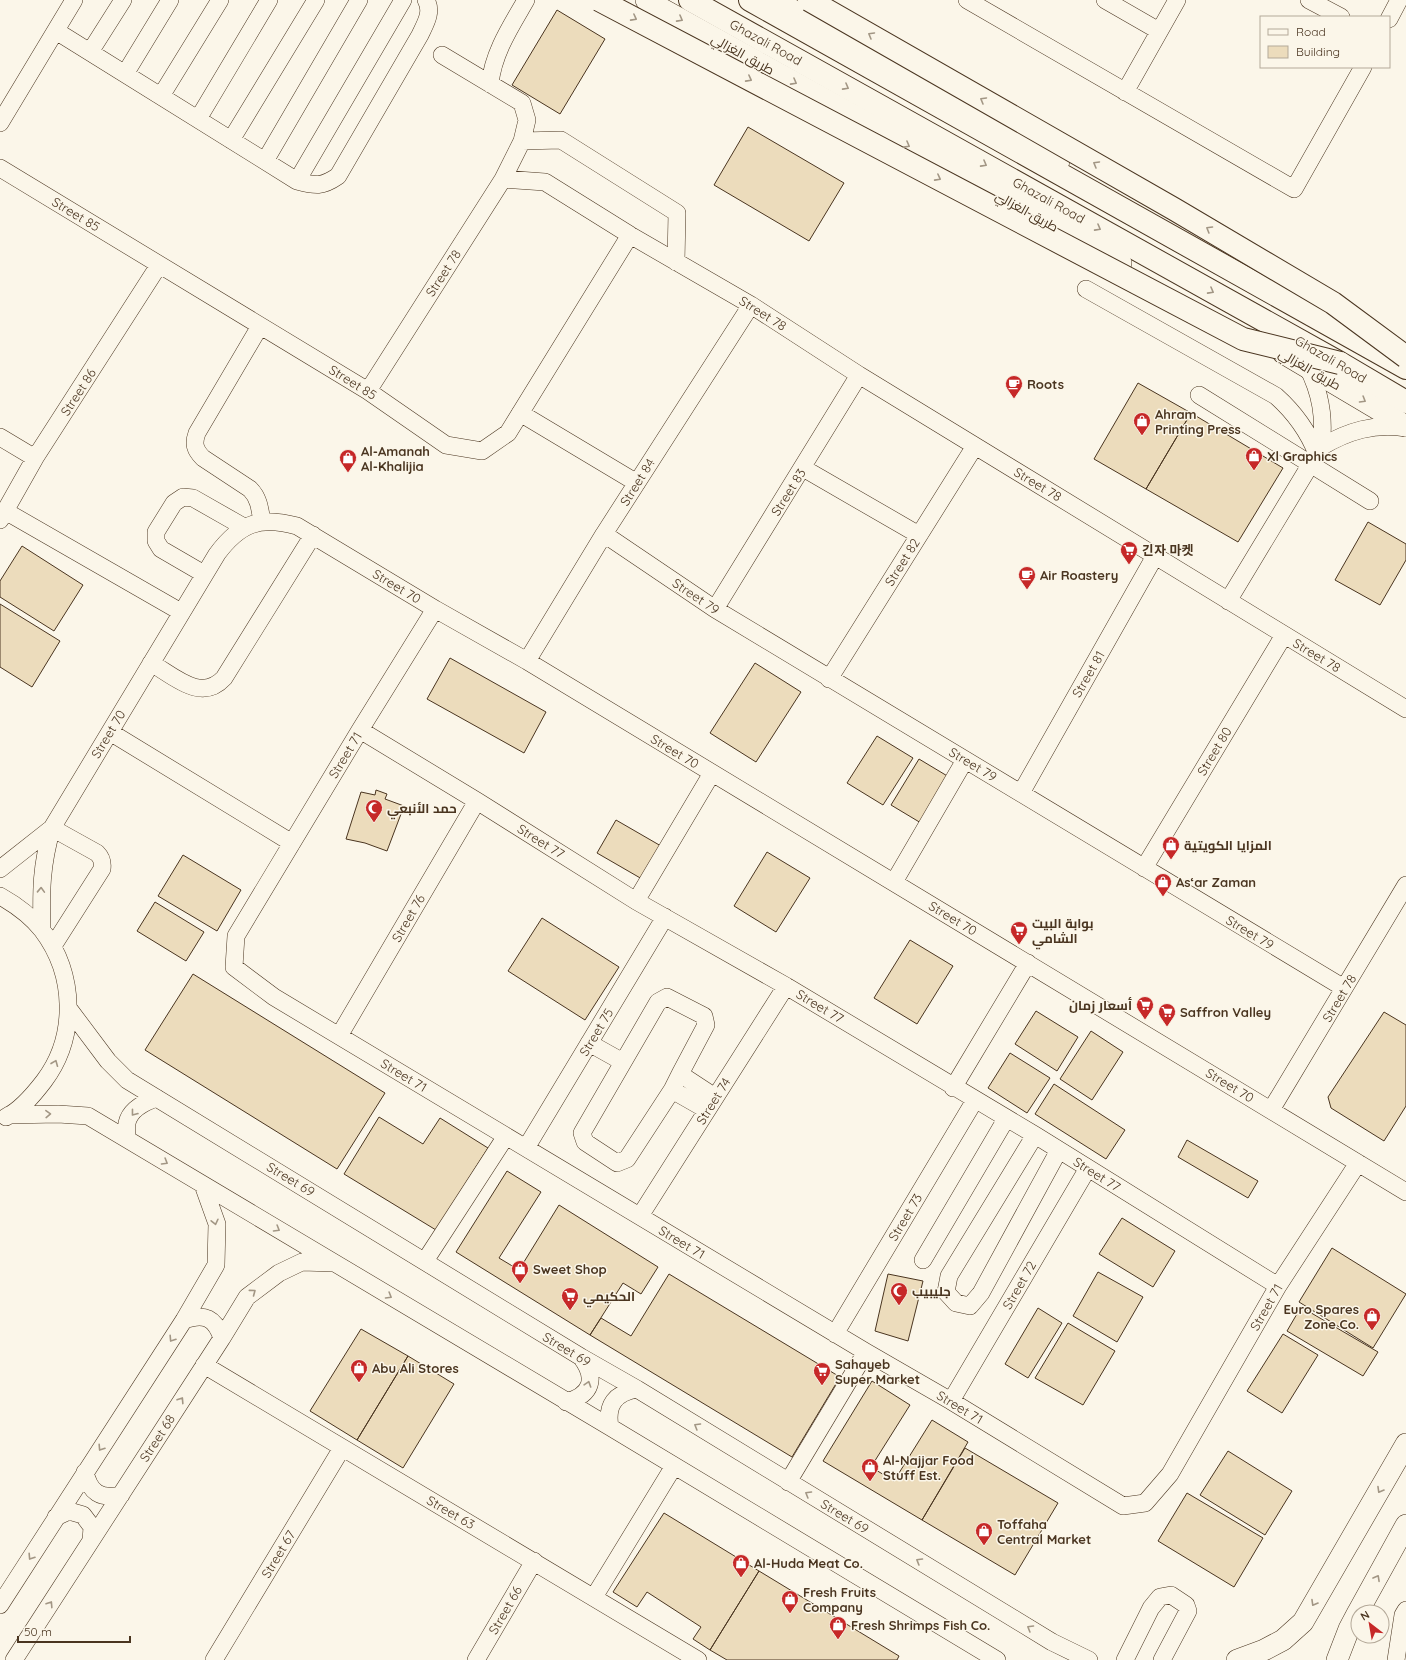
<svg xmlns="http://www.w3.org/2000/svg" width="1406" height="1660" font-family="Quicksand,Cairo,'Noto Sans KR',sans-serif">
<rect width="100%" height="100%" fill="#fbf6e9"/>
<!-- building -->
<path fill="#ecdcbc" stroke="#4a3520" d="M557 10 605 39 560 114 512 85Z
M748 127 844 183 809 241 714 185Z
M1138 383 1191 413 1146 489 1094 459Z
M1191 413 1283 468 1238 542 1146 489Z
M1368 522 1406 544V560L1380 605 1335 580Z
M22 546 83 585 54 631 0 597V581Z
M0 604 60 641 32 687 0 667Z
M450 658 546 712 524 753 427 699Z
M755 663 801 692 756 762 710 733Z
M877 736 913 758 883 805 847 783Z
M919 759 949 777 921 823 891 805Z
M376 790 387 794 385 799 404 806 387 851 365 843 346 839 361 792 375 795Z
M616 820 661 846 642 879 597 853Z
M767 852 810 878 776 932 734 906Z
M183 855 241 890 217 931 158 896Z
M155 902 204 932 186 961 137 931Z
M542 918 619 967 585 1020 508 971Z
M910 940 953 966 917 1024 874 998Z
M193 974 385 1093 337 1169 145 1050Z
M1036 1011 1078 1037 1057 1071 1015 1044Z
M1384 1012 1406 1025V1106L1384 1141 1331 1108 1328 1097Z
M1091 1031 1123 1052 1092 1100 1060 1079Z
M1010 1053 1050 1078 1027 1113 988 1088Z
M1054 1084 1125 1130 1106 1159 1035 1114Z
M379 1117 423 1144 440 1118 488 1148 436 1230 344 1174Z
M1187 1140 1258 1181 1248 1198 1178 1157Z
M507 1171 541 1192 499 1258 519 1270 559 1205 658 1267 641 1294 623 1283 590 1335 456 1252Z
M1122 1218 1175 1251 1153 1287 1099 1254Z
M1332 1248 1406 1294 1373 1348 1299 1302Z
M1098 1272 1143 1297 1117 1342 1073 1316Z
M669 1274 840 1377 792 1457 590 1335 601 1318 631 1336Z
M888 1274 923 1281 908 1341 875 1331Z
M1301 1307 1378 1352 1363 1376 1287 1331Z
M1038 1308 1062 1323 1028 1378 1005 1364Z
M1068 1323 1115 1351 1083 1405 1035 1378Z
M361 1329 408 1356 357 1440 310 1411Z
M1283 1334 1318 1355 1282 1413 1247 1391Z
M408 1356 454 1384 403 1468 357 1440Z
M872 1381 910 1405 871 1467 894 1481 932 1420 968 1442 922 1520 823 1461Z
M965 1448 1058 1503 1015 1575 922 1520Z
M1228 1451 1292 1491 1265 1535 1200 1495Z
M1187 1493 1263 1538 1234 1587 1158 1541Z
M664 1513 759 1571 710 1650 693 1639 701 1627 647 1592 637 1607 613 1592Z
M759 1571 899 1656 897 1660H727L710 1650Z"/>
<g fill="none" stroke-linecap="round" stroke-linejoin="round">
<defs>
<path id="minor" d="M967 0 1294 189 1363 67
M1105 0 1159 31
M1309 0 1341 17
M1389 19 1399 0
M56 31 297 181C316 186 322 187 338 176L420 35C425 24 433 12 426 0
M90 52 123 0
M125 74 170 0
M490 84C493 53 511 26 526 0
M1125 92 1177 0
M161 96 220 0
M198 119 269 0
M0 123 74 0
M231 140 316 0
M522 141 561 140 677 213 676 262
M265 161 359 0
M0 168 368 391 446 445 482 451 508 433 630 235
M503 179 545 182 630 235 751 305 859 375 1406 709
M297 181 403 0
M1086 289 1276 396C1295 413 1308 431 1317 454
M260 326 197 433C193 444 195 450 203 458L250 489C259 498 260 509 262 522
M368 391 503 179 522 141 527 120 522 103 442 55
M1199 395 1370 501
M520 413 637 483
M0 437 35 458
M1321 447C1348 431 1374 423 1406 428
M803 468 919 535
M5 511 181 612
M0 520 35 458 159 265
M604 534 715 609 1344 988
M204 574 161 549 156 541V532L174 503 183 497 193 498 244 527
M1228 601 1321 447C1325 418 1321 393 1307 366
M435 609 360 730 236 936 234 967 274 997 866 1352 951 1401 1123 1506 1145 1503 1170 1474 1278 1286 1358 1163
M715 609 859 375
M527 661 604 534 751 305
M151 663C174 676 201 703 224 678L313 535
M829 679 975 446
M360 730 477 801 636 901 786 986 1035 1135 1278 1286
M110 732 292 843
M1021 793 1155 556
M52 828 97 853C102 858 103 862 102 869L53 946
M1144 868 1284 635
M0 869 52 828
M894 882 965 760
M0 896C16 905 31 916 42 930 76 975 77 1037 44 1081 34 1094 21 1110 6 1117
M636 901 712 773
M42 929C41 891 41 866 52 828L217 554C240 523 260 516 297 526L435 609 527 661 1406 1192
M69 1009 108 1061 127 1080 581 1357 637 1389 1052 1642 1089 1660
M339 1036 477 801
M589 1043 623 1062
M680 1074 672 1090 627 1159 617 1163 585 1142 582 1133 658 1002 667 997 704 1016 706 1025 680 1074 715 1097
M953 1088 1028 963
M672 1090 707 1110
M1271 1110 1406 885
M9 1115 58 1114 88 1116 610 1427 997 1660
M1035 1135 949 1276 946 1292 956 1303 970 1306 981 1293 1059 1150
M127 1139C127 1134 126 1128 127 1123 130 1109 145 1102 157 1098
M526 1148 665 917
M640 1216 786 986
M923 1260 1006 1119
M425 1261 506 1136
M184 1320C205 1313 215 1318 222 1338
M835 1334 975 1100
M204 1365 698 1660
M951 1401 1088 1168
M566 1402C592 1395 597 1378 581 1357
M610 1427C606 1405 615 1393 637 1389
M85 1472C90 1493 100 1499 121 1495
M788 1482 866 1352
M56 1517 69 1511 83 1515 92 1527 91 1541
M594 1597 674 1466
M0 1605 184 1320 216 1265 217 1224 203 1185
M14 1660 222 1338 247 1297 279 1273 302 1262 333 1263
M214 1660 342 1448
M476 1660 534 1561
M1125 1660 1151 1608 1160 1597 1171 1595 1186 1605 1188 1611 1162 1660
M1396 1660 1403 1615 1406 1610"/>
<path id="major" d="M646 0 1121 263
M775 0 1059 161
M1283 353 1406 426
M1358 1612 1406 1525
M1237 1660 1264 1650 1283 1640 1303 1622 1406 1444
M1337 1660 1349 1629 1358 1612"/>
<path id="highway" d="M690 0 1340 363 1406 402
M750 0 1406 368"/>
</defs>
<!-- minor casing -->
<use href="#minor" stroke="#4a3520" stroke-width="18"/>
<!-- major casing -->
<use href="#major" stroke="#4a3520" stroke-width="22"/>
<!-- highway casing -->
<use href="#highway" stroke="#4a3520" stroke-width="24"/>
<!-- minor -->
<use href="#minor" stroke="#fbf6e9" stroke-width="17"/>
<!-- major -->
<use href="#major" stroke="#fbf6e9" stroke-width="21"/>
<!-- highway -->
<use href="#highway" stroke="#fbf6e9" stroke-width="22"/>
<defs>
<path id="highway-bridge" d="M599 0 1243 339 1340 363
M809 0 1174 209 1333 303 1406 357"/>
</defs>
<!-- highway-bridge casing -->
<use href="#highway-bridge" stroke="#4a3520" stroke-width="24" stroke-linecap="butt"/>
<!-- highway-bridge -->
<use href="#highway-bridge" stroke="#fbf6e9" stroke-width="22"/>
</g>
<!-- one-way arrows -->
<defs><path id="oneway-chevron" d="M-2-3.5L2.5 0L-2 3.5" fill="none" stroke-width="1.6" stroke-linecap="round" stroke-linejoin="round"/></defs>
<g stroke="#a29684">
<use href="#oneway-chevron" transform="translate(634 18) rotate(28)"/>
<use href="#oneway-chevron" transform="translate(680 19) rotate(29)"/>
<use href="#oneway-chevron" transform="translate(871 35) rotate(-150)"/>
<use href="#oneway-chevron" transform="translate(749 79) rotate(28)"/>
<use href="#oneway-chevron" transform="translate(794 82) rotate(29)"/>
<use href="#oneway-chevron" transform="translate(846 87) rotate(29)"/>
<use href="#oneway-chevron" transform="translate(983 100) rotate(-150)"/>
<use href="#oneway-chevron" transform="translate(907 145) rotate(29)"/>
<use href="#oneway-chevron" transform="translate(984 164) rotate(29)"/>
<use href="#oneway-chevron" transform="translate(1096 164) rotate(-150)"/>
<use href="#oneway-chevron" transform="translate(938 178) rotate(28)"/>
<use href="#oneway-chevron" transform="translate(1098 228) rotate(29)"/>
<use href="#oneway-chevron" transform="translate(1209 229) rotate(-149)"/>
<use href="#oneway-chevron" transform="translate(1211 291) rotate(29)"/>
<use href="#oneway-chevron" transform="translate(1363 400) rotate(31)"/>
<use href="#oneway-chevron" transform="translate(41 890) rotate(-88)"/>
<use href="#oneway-chevron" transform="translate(55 1063) rotate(-68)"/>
<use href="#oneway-chevron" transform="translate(134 1113) rotate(128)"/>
<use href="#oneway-chevron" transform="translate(48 1114) rotate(-2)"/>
<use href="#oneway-chevron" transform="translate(165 1162) rotate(31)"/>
<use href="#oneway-chevron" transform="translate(215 1222) rotate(77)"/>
<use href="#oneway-chevron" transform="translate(277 1229) rotate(31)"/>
<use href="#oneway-chevron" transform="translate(253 1292) rotate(-37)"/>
<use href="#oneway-chevron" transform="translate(389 1296) rotate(31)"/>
<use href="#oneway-chevron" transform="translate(172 1339) rotate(123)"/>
<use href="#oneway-chevron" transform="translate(588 1384) rotate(-72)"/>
<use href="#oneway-chevron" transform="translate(181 1400) rotate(-57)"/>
<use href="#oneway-chevron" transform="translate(697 1426) rotate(-149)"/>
<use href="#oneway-chevron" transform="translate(101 1448) rotate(123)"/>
<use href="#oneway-chevron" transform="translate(1380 1490) rotate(120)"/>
<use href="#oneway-chevron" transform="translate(808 1494) rotate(-149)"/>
<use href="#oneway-chevron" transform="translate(31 1557) rotate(123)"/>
<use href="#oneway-chevron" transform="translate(919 1561) rotate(-149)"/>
<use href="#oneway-chevron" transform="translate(1377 1578) rotate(-61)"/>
<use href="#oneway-chevron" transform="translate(1314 1603) rotate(120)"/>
<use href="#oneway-chevron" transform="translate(50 1604) rotate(-57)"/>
<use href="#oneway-chevron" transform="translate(1030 1628) rotate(-149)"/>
</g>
<!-- icons -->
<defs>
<symbol id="cafe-pin" viewBox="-11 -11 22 30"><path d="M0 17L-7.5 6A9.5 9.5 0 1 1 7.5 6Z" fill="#c62828" stroke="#fbf6e9"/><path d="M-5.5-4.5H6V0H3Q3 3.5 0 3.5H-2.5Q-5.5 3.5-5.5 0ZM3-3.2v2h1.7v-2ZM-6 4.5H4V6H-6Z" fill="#fff"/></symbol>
<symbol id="shop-pin" viewBox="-11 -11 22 30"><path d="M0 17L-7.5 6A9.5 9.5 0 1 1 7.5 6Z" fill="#c62828" stroke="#fbf6e9"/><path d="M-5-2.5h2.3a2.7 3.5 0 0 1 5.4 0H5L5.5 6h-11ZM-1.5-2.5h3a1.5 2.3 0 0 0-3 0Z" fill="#fff"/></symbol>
<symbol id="supermarket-pin" viewBox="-11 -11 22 30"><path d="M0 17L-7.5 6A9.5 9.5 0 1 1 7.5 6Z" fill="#c62828" stroke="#fbf6e9"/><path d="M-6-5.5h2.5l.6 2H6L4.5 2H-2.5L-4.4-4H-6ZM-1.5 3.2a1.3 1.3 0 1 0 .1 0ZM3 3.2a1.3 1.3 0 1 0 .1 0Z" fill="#fff"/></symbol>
<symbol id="mosque-pin" viewBox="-11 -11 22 30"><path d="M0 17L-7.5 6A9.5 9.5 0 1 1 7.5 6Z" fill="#c62828" stroke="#fbf6e9"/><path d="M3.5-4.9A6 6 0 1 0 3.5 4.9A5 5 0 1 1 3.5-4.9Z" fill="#fff"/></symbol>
</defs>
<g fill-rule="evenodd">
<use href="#cafe-pin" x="1004" y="374" width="20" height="27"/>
<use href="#shop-pin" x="1132" y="411" width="20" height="27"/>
<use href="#shop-pin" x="1244" y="446" width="20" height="27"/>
<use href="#shop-pin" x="338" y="448" width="20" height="27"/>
<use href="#supermarket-pin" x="1119" y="540" width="20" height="27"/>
<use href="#cafe-pin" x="1017" y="565" width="20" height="27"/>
<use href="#mosque-pin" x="364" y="798" width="20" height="27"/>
<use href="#shop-pin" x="1161" y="835" width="20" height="27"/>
<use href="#shop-pin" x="1153" y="872" width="20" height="27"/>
<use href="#supermarket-pin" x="1009" y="920" width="20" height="27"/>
<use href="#supermarket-pin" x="1135" y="995" width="20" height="27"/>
<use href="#supermarket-pin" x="1157" y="1002" width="20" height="27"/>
<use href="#shop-pin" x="510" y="1259" width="20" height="27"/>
<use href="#mosque-pin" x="889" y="1281" width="20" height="27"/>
<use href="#supermarket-pin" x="560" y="1286" width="20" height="27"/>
<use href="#shop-pin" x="1362" y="1306" width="20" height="27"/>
<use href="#shop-pin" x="349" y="1358" width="20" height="27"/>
<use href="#supermarket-pin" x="812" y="1361" width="20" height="27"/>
<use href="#shop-pin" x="860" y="1457" width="20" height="27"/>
<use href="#shop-pin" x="974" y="1521" width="20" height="27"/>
<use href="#shop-pin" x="731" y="1553" width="20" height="27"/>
<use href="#shop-pin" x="780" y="1589" width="20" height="27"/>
<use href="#shop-pin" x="828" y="1615" width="20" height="27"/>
</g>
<g text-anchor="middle" stroke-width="3" stroke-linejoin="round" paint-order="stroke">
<!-- street labels -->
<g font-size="13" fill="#4a3520" stroke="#fbf6e9">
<text transform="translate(766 42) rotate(29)" y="5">Ghazali Road</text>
<text transform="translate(743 54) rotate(29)" y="5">طريق الغزالي</text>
<text transform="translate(1049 200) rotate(29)" y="5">Ghazali Road</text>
<text transform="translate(1027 211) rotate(29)" y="5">طريق الغزالي</text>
<text transform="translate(76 214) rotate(31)" y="5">Street 85</text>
<text transform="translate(443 273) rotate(-57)" y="5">Street 78</text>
<text transform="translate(763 313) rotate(32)" y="5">Street 78</text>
<text transform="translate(1331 359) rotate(30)" y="5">Ghazali Road</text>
<text transform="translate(1310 369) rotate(30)" y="5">طريق الغزالي</text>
<text transform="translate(353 382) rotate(32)" y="5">Street 85</text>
<text transform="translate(78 392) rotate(-57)" y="5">Street 86</text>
<text transform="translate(637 482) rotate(-58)" y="5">Street 84</text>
<text transform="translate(1038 484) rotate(31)" y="5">Street 78</text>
<text transform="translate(788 492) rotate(-58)" y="5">Street 83</text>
<text transform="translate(902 562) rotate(-58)" y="5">Street 82</text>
<text transform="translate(397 586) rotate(31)" y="5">Street 70</text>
<text transform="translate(696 596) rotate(34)" y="5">Street 79</text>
<text transform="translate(1317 655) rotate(31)" y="5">Street 78</text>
<text transform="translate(1088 674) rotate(-60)" y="5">Street 81</text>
<text transform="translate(108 734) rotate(-59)" y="5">Street 70</text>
<text transform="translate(675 751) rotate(31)" y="5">Street 70</text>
<text transform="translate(1214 751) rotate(-59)" y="5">Street 80</text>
<text transform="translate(345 755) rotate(-59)" y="5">Street 71</text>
<text transform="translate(973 764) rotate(31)" y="5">Street 79</text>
<text transform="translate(541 841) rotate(32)" y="5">Street 77</text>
<text transform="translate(408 918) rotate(-60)" y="5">Street 76</text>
<text transform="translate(953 918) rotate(31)" y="5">Street 70</text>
<text transform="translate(1250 932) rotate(31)" y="5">Street 79</text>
<text transform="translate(1339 998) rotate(-59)" y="5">Street 78</text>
<text transform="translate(820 1006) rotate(31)" y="5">Street 77</text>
<text transform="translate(596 1032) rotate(-59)" y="5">Street 75</text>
<text transform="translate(404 1075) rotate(31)" y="5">Street 71</text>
<text transform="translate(1230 1085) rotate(31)" y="5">Street 70</text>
<text transform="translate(713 1101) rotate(-58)" y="5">Street 74</text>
<text transform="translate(1097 1174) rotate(32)" y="5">Street 77</text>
<text transform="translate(291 1179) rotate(31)" y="5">Street 69</text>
<text transform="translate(905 1217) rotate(-59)" y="5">Street 73</text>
<text transform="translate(682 1242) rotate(31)" y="5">Street 71</text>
<text transform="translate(1019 1285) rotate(-60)" y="5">Street 72</text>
<text transform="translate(1266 1307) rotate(-60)" y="5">Street 71</text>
<text transform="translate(567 1349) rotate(31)" y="5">Street 69</text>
<text transform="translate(960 1407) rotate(31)" y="5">Street 71</text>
<text transform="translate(157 1438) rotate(-57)" y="5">Street 68</text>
<text transform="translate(451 1512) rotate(30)" y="5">Street 63</text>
<text transform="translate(845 1516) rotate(31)" y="5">Street 69</text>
<text transform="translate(278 1554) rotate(-59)" y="5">Street 67</text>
<text transform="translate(505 1610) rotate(-60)" y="5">Street 66</text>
</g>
<!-- poi labels -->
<g font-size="13" font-weight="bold" fill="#4a3520" stroke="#fbf6e9" text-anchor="start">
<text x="1027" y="389">Roots</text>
<text x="1155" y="419">Ahram<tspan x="1155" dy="15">Printing Press</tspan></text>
<text x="361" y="456">Al-Amanah<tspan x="361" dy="15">Al-Khalijia</tspan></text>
<text x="1267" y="461">Xl Graphics</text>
<text x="1142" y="555">긴자 마켓</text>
<text x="1040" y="580">Air Roastery</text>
<text x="387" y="813">حمد الأنبعي</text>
<text x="1184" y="850">المزايا الكويتية</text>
<text x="1176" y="887">As‘ar Zaman</text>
<text x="1032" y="928">بوابة البيت<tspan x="1032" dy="15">الشامي</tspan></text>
<text x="1132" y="1010" text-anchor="end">أسعار زمان</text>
<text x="1180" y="1017">Saffron Valley</text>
<text x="533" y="1274">Sweet Shop</text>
<text x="912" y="1296">جليبيب</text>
<text x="583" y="1301">الحكيمي</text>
<text x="1359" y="1314" text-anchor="end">Euro Spares<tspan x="1359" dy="15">Zone Co.</tspan></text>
<text x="835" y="1369">Sahayeb<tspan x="835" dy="15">Super Market</tspan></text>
<text x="372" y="1373">Abu Ali Stores</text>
<text x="883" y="1465">Al-Najjar Food<tspan x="883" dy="15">Stuff Est.</tspan></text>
<text x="997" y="1529">Toffaha<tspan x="997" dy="15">Central Market</tspan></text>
<text x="754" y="1568">Al-Huda Meat Co.</text>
<text x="803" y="1597">Fresh Fruits<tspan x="803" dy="15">Company</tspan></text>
<text x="851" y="1630">Fresh Shrimps Fish Co.</text>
</g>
</g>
<!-- legend -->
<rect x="1260" y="16" width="130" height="52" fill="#fbf6e9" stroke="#b4a999"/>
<rect x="1268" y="29" width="20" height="6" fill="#fbf6e9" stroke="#b4a999"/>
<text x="1296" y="36" font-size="12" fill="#4a3520">Road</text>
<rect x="1268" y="46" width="20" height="12" fill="#ecdcbc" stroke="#b4a999"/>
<text x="1296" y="56" font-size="12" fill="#4a3520">Building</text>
<!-- north arrow -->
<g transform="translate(1370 1624) rotate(329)"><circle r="19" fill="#fbf6e9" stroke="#b4a999"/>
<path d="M0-3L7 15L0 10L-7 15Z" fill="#c62828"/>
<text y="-6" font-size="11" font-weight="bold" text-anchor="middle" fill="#4a3520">N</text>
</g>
<!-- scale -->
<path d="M18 1636v6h112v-6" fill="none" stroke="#4a3520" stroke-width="2"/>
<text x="24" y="1636" font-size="12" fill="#4a3520" stroke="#fbf6e9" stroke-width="3" paint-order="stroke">50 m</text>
</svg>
